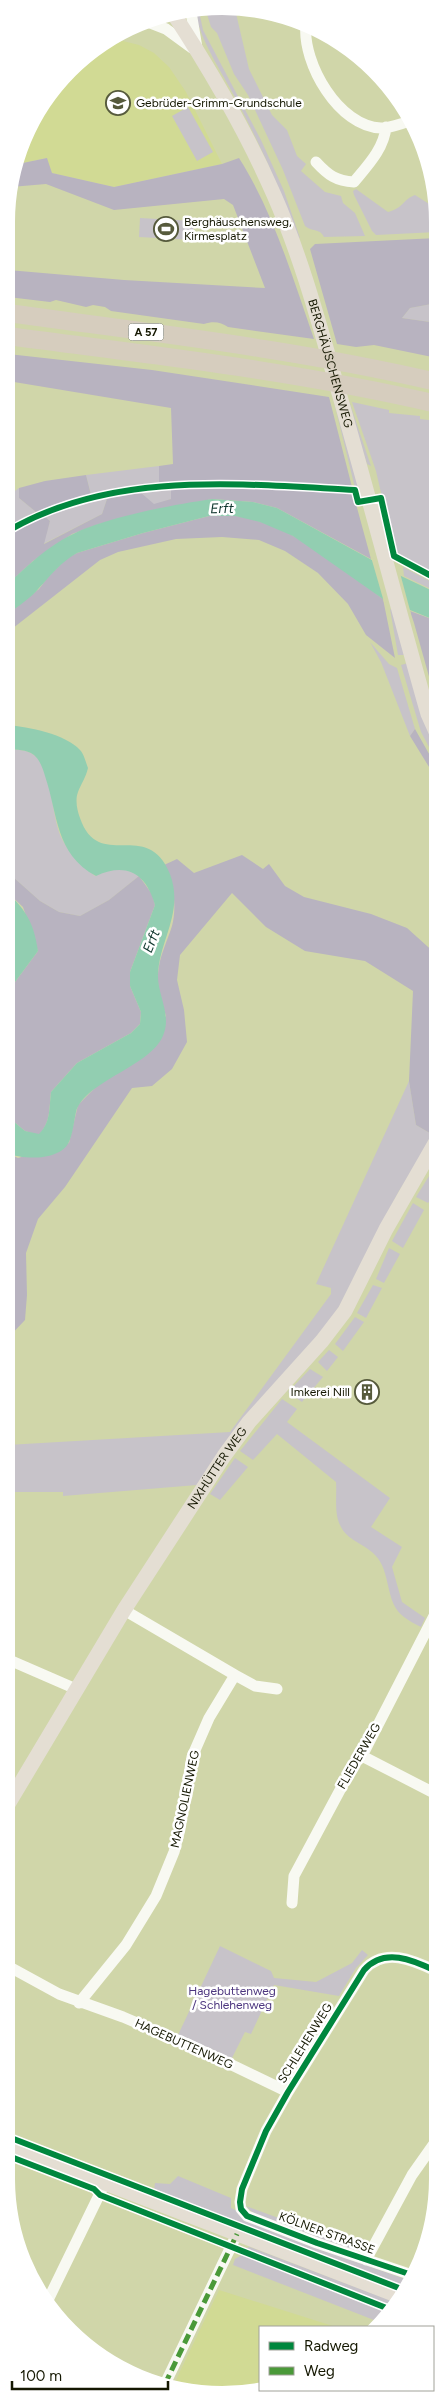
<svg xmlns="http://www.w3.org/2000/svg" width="444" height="2401" font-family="Figtree,sans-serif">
<rect width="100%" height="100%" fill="#d0d6a9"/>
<!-- built -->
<path fill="#d1da94" d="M119 40 139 45 154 53 169 67 186 92 222 164 114 187 52 173 46 158 18 164 35 114 90 51 111 41Z
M219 2290 336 2327H260V2387L208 2394 173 2386Z"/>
<!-- green -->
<path fill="#c7c3c9" d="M235 9 249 69 272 115 287 130 297 156 306 164 301 171 325 192 341 196 343 203 355 213 365 236 324 237C320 228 312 232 305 226L283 170 248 95 234 74 217 33 211 27 206 11Z
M199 11 203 30 261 140 284 191 300 238 298 237C281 192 262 148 239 105 224 75 202 45 195 12Z
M188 107 213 152 197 161 172 116Z
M356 189 388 212C404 208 402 200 415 195L437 209V232L376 235 372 231 354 195 353 191Z
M140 218 194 221 193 240 139 237Z
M437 303V323L402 318 410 308Z
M333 398 358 486 355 488Z
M347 400 349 401 371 466 367 464Z
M352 402 389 410V413L420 416V419L437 421V574L395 554 376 471Z
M159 466V485L91 495 86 475Z
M19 488V498L36 512 13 524 8 515V496Z
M171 489V499L154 505 140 492Z
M108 496 102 514 43 544 50 521 44 516 75 504Z
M403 567 437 585V592L404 576Z
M390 609 393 611 404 655H398Z
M370 642 389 664 397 668 415 729 410 736 381 662Z
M408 663 429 730 437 746V762L421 732 401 665Z
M8 749C17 750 26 749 34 755 53 769 51 818 62 839 70 855 83 865 95 876 110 869 125 866 139 876L109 900 80 916 59 912 40 901 13 877 7 880Z
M409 1081 416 1125 435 1136 399 1191 339 1307 318 1337 197 1485 63 1496V1492H7V1445L230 1432 331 1294V1288L316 1284Z
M434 1168 437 1169V1190L428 1203 416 1197Z
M413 1203 424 1210 403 1248 392 1241Z
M389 1248 400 1254 384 1283 376 1279Z
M373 1285 382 1288 366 1318 357 1313Z
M355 1317 364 1322 343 1351 335 1344Z
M329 1350 338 1357 327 1371 318 1362Z
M310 1369 323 1377 302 1402 288 1392Z
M282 1399 297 1409 287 1422 390 1498 371 1527 402 1547 392 1567 402 1602 425 1618 421 1627C415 1624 409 1621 404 1617 384 1602 392 1572 375 1555 364 1543 347 1541 340 1525 334 1512 337 1496 336 1482L277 1434 253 1460 240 1451Z
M235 1458 248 1467 220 1500 210 1494Z
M220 1946 271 1971 274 1978 316 1982 352 1963 362 1950 368 1955 356 1968 339 1996 274 1985 251 2034 245 2032 231 2060 178 2035Z
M178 2176 231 2198V2208L315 2247 411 2281 406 2287 154 2190 155 2183 170 2184Z
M246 2206 363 2249 350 2250 254 2214Z
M250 2247 395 2302 391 2306 243 2249Z
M242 2255 250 2256 388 2310 379 2322 233 2265 235 2259Z"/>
<!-- forest -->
<path fill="#b8b3c0" d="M47 158 52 173 114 187 222 164 239 158C274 213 293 279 314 339L228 327C221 322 213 321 204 324L111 311 105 307 93 305 86 307 56 300 50 302 8 297V270L124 280 265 288 233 205 224 199 114 210 46 184 11 187 18 164Z
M437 238V303L410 308 402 318 437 323V358L374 345 356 347 337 344 310 249 315 244Z
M8 354 152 370 329 397 352 487 213 481 159 485V466L173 464 171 408 8 381Z
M86 475 91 495 36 512 19 498V488L45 481Z
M214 486 353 493 371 559 277 508 253 502 212 499 99 524 72 534 33 561 8 584V534L44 516 50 521 44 544 102 514 108 496 140 492 154 504 171 499V489Z
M209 516C217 516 227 515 236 516 291 524 339 566 383 599L395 658 366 635 348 604 318 573 285 551 259 540 222 537 176 539 118 552 100 560 8 632V614L39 589 48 577 67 558 77 553 143 533Z
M410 611 437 621V705L414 623Z
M415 729 437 768V780L410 736Z
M242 855 263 869 269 864 285 886 304 897 371 914 407 928 437 955V1133L435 1136 416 1125 409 1081 413 991 365 961 305 951 266 927 232 893 180 955 177 980 184 1010 187 1042 172 1069 152 1086 132 1088 65 1187 38 1219 26 1253 27 1295 25 1320 7 1339V1153L18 1158 69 1143 78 1105 166 1016C162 1002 157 989 158 974 159 957 167 942 172 926 177 907 174 882 164 865L177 859 194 873Z
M139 876 152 894 155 905 130 972V986L141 1012 140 1024 131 1033 77 1063 51 1092C49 1108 51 1122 39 1135L25 1131 7 1116V987L15 982 38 951 23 907 7 892V880L13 877 40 901 59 912 80 916 109 900Z"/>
<!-- water -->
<path fill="#92ceb1" d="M212 499 253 502 277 508 401 576 437 593V621L383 599 293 536 260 522 235 516H209L143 533 77 553C61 562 51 575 39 588 31 598 18 606 8 614V584C27 566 47 547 71 535 106 517 172 505 212 499Z
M8 725C28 727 66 734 80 750 84 754 86 763 88 768 86 777 81 784 78 792 75 800 77 810 80 818 99 873 147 817 170 874 184 912 160 939 158 974 157 994 171 1013 164 1033 154 1066 85 1080 76 1112 74 1121 73 1133 69 1142 60 1161 23 1160 7 1153V1116L25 1131 39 1134C51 1122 49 1108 51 1092L77 1063 131 1033 140 1024 141 1012 130 986V972L155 905C146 873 126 862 96 876 55 854 58 814 45 776 43 769 40 760 34 755 26 749 17 750 8 749Z
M7 892C27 911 34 924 38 951L15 982 7 987V951L10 948 7 934Z"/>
<!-- pier -->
<path fill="#d0d6a9" d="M371 557 400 573 411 614 384 602Z"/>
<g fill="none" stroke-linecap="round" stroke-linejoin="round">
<!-- minor -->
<path stroke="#f8f9f2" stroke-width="11" d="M191 12 197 48
M148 22 166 29 192 48
M306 25C302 63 339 127 381 128 391 128 402 123 411 121
M316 162C328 175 336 181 354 182 367 166 384 149 386 127
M124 1610 235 1675
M7 1659 76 1689
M362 1756 436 1794
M292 1903 294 1876 354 1764 362 1756 436 1612
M6 1965 59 1994 123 2017 205 2052 288 2092
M79 2003 126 1945 156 1896 174 1852 180 1829 192 1757 209 1718 235 1675 255 1686 277 1689
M366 2260 412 2175 436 2141
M415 2276 317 2243 247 2216 241 2209 240 2202 242 2189 266 2131 288 2092 364 1970C384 1947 413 1960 436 1971
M48 2300 105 2183
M165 2384 237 2234"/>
<!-- major -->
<g stroke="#e4ded3" stroke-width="15">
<path id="s1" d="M173 13C211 71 246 131 274 195 303 261 321 331 341 400 371 504 398 609 428 714L437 734"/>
<path id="s2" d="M7 1806 124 1610 224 1456 249 1422 322 1341 345 1311 386 1229 437 1140"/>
<path d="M6 2145 399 2296"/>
</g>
<!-- highway -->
<path stroke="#d6cdbe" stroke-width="18" d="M8 313C152 333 296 349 437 382
M8 336C151 355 296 371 437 404"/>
<!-- quiet -->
<path stroke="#4a9939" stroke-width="5" stroke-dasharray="10 5" stroke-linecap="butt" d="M165 2384 237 2234"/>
<defs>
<path id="cycleway" d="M8 531C112 470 240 484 355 490L358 502 381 498 394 556 437 579
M6 2136 404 2290
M6 2155 94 2189 100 2195 389 2309
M415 2276 317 2243 247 2216 241 2209 240 2202 242 2189 266 2131 288 2092 364 1970C384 1947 413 1960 436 1971"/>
</defs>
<!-- cycleway casing -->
<use href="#cycleway" stroke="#fff" stroke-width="9"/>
<!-- cycleway -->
<use href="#cycleway" stroke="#00873e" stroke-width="6"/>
</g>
<!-- icons -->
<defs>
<symbol id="school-ring" viewBox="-11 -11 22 22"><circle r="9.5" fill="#fff" stroke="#565a3c" stroke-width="1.5"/><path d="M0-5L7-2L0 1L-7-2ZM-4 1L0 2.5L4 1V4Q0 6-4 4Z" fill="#565a3c"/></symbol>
<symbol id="stadium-ring" viewBox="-11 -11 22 22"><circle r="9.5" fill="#fff" stroke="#565a3c" stroke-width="1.5"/><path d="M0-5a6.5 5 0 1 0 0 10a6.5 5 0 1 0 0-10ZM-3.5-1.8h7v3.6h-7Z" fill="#565a3c"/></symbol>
<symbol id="building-ring" viewBox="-11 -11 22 22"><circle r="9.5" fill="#fff" stroke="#565a3c" stroke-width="1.5"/><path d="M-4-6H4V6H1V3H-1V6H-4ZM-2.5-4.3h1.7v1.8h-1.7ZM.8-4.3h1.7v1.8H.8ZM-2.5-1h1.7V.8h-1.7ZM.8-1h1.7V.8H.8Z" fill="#565a3c"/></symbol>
</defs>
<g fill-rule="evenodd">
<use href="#school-ring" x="104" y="89" width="28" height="28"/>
<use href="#stadium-ring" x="152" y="215" width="28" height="28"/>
<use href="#building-ring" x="353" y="1378" width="28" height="28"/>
</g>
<g text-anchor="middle" stroke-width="5" stroke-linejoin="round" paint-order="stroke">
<!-- shield labels -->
<rect fill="#fff" stroke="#5a5d4d" stroke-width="1" x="128.5" y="323.5" width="35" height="17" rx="4"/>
<g font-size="11" font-weight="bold" fill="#141701">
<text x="146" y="336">A 57</text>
</g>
<!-- poi labels -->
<g font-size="12" fill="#141701" stroke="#fff" text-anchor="start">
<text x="136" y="107">Gebrüder-Grimm-Grundschule</text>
<text x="184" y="226">Berghäuschensweg,<tspan x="184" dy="14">Kirmesplatz</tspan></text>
<text x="350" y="1396" text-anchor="end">Imkerei Nill</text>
</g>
<!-- street labels -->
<g font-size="12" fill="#141701" stroke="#fff">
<text dy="4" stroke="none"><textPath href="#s1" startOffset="386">BERGHÄUSCHENSWEG</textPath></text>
<text dy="4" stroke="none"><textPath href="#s2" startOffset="398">NIXHÜTTER WEG</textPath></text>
<text transform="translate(359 1756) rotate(-60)" y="4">FLIEDERWEG</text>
<text transform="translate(185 1799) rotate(-78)" y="4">MAGNOLIENWEG</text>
<text transform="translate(305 2043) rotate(-58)" y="4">SCHLEHENWEG</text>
<text transform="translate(184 2044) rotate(24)" y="4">HAGEBUTTENWEG</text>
<text transform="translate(327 2233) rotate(20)" y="4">KÖLNER STRASSE</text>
</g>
<!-- park labels -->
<g font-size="12" fill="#4d367f" stroke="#fff">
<text x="232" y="1995">Hagebuttenweg<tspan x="232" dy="14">/ Schlehenweg</tspan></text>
</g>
<!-- water labels -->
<g font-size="14" font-style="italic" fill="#11382f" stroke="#fff">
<text transform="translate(222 508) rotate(-1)" y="5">Erft</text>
<text transform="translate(151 941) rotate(-68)" y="5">Erft</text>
</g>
</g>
<!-- crop -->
<path d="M0 0H444V2401H0ZM222 15H222A207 207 0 0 1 429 222V2179A207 207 0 0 1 222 2386H222A207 207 0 0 1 15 2179V222A207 207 0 0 1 222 15Z" fill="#fff" fill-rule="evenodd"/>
<!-- legend -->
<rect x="259" y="2326" width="175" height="65" fill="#ffffff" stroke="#a1a299"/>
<rect x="269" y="2342" width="25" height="8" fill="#00873e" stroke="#a1a299"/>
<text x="304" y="2351" font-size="15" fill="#141701">Radweg</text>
<rect x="269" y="2367" width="25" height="8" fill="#4a9939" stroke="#a1a299"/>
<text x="304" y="2376" font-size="15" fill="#141701">Weg</text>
<!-- scale -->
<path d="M12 2381v8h156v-8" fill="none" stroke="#141701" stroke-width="2.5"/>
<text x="20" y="2381" font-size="15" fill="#141701" stroke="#ffffff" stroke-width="4" paint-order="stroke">100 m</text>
</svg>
